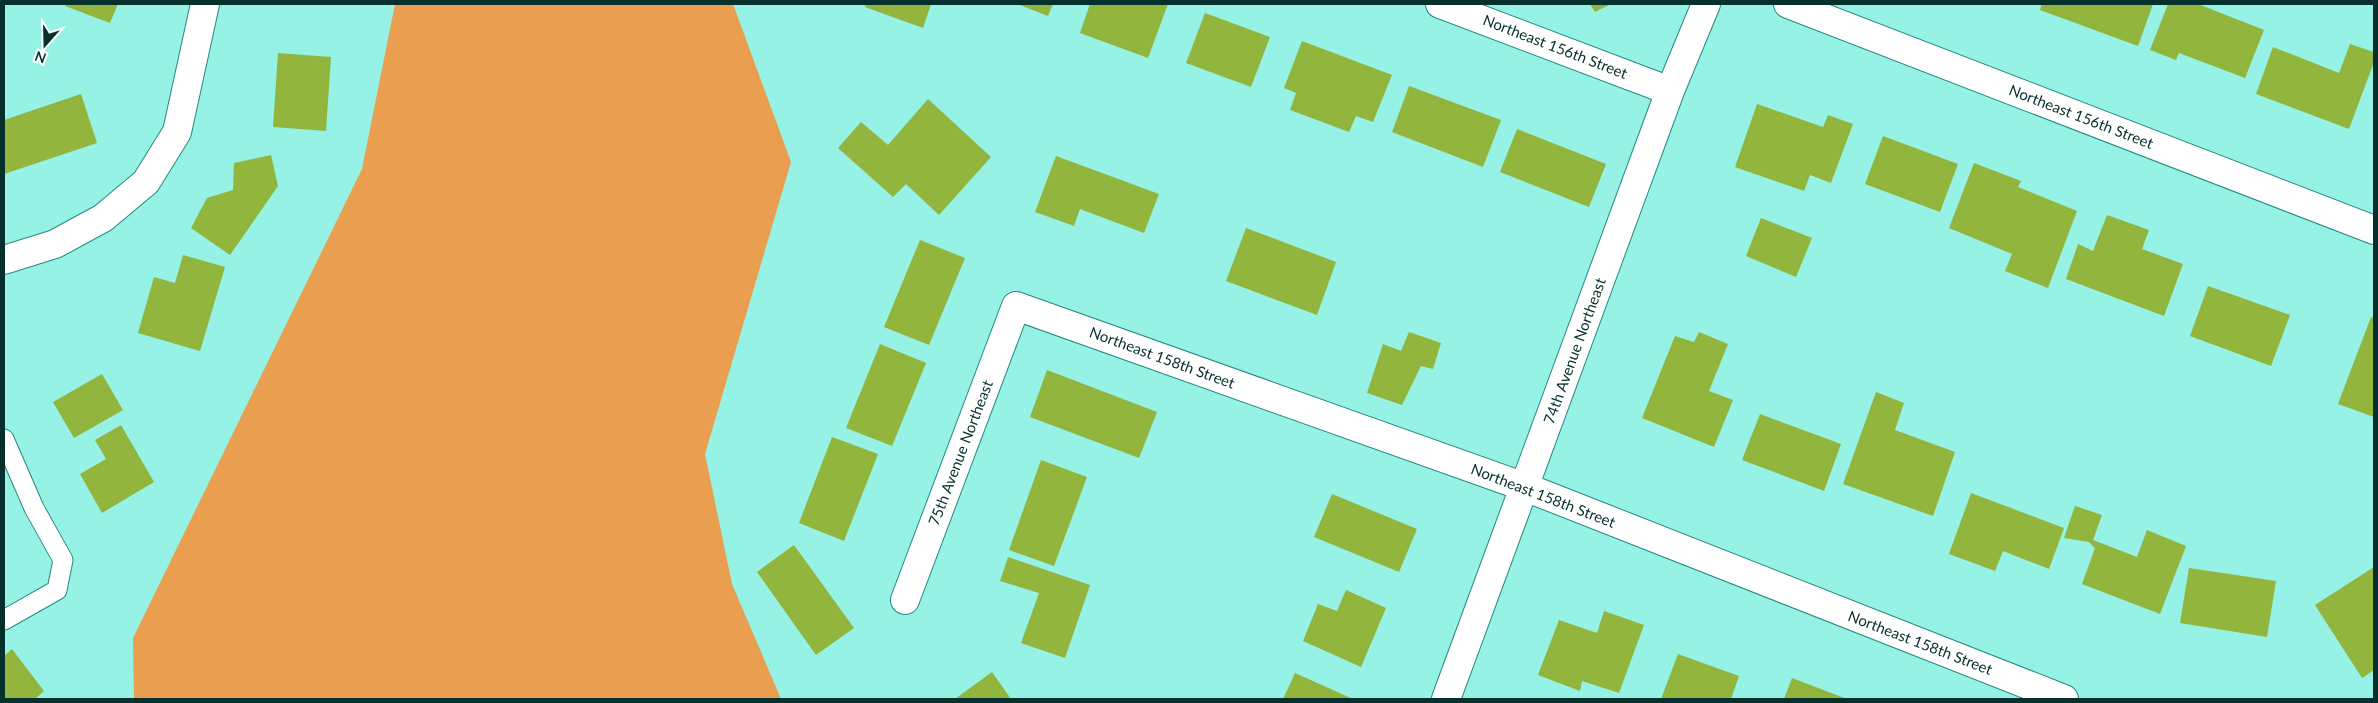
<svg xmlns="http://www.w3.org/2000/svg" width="2378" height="703" font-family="Lato,sans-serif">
<rect width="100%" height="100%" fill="#96f2e5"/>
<!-- green -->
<path fill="#e99e50" d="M395 4H733L791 162 705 454 732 584 781 699H134L133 638 362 169Z"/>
<!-- building -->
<path fill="#91b53d" d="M66 4H118L110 23 65 6Z
M866 4H931L923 28 865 7Z
M1017 4H1053L1048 16Z
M1090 4H1168L1148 58 1080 33Z
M1590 4H1611L1595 12Z
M2042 4H2153L2138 46 2040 10Z
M2168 4H2198L2264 30 2245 78 2179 53 2176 60 2150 50Z
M1205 13 1270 37 1251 87 1186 63Z
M1302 41 1392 75 1373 122 1356 116 1349 132 1290 110 1296 93 1284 88Z
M2350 44 2374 52V62L2349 129 2256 94 2273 47 2339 73Z
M278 53 331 57 326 131 273 127Z
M1409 86 1501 120 1483 167 1392 132Z
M81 94 97 143 4 174V120Z
M928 99 991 157 939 215 906 184 893 197 838 148 861 122 888 145Z
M1757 104 1823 127 1828 115 1853 124 1831 183 1810 175 1804 191 1735 167Z
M1517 129 1606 164 1589 207 1500 172Z
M1883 136 1958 164 1940 212 1865 184Z
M271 155 278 186 230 255 191 228 207 198 233 190 234 163Z
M1056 156 1159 194 1144 233 1080 209 1074 226 1035 212Z
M1974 163 2021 181 2018 187 2077 211 2048 288 2005 271 2012 254 1949 228Z
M2107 215 2149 230 2142 249 2183 264 2164 316 2066 279 2078 244 2093 251Z
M1761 218 1812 238 1796 277 1746 256Z
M1246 228 1336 262 1317 315 1226 281Z
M920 240 965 258 929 345 884 327Z
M183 255 225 267 200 351 138 333 154 277 175 283Z
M2208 286 2290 315 2271 366 2190 336Z
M2371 317 2374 318V417L2338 404Z
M1409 332 1441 343 1433 369 1421 366 1402 405 1367 393 1383 344 1401 351Z
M1699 332 1728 344 1709 391 1733 400 1714 447 1642 418 1675 336 1694 342Z
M880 344 926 363 892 446 846 428Z
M1047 370 1157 412 1139 458 1030 417Z
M102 374 123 410 74 438 53 402Z
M1876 392 1904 403 1895 430 1955 452 1933 516 1843 484Z
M1760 414 1841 444 1824 491 1742 460Z
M121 425 154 482 102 513 80 474 106 459 95 440Z
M832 437 878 454 844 541 799 523Z
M1041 460 1087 477 1054 566 1009 550Z
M1971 493 2064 528 2049 569 2003 551 1995 571 1949 554Z
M1332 494 1417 529 1399 572 1314 537Z
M2075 506 2102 515 2093 540 2137 557 2147 530 2186 546 2160 614 2082 584 2095 548 2089 542 2064 538Z
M794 545 854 628 816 655 757 572Z
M1008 557 1090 585 1065 658 1021 643 1039 593 1000 581Z
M2374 567V670L2362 678 2315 605Z
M2189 568 2276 581 2267 637 2180 623Z
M1346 590 1386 608 1361 667 1303 641 1318 604 1337 611Z
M1604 611 1644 625 1619 693 1582 681 1580 691 1538 675 1559 620 1597 633Z
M12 649 44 691 35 699H4V656Z
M1678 654 1739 676 1731 699H1661Z
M992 672 1011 699H955Z
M1295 673 1353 699H1283Z
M1792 678 1847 699H1784Z"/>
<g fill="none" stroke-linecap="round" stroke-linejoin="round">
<defs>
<path id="lane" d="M4 439 34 508 63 560 57 590 4 620"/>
<path id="street" d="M1440 4 1670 91
M1788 4 2374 230
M4 260 55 244 103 218 146 182 177 132 205 4
M905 600 1016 306 1525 487 2064 699
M1446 699 1670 91 1706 4"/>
</defs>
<!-- lane casing -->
<use href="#lane" stroke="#25897e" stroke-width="21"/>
<!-- street casing -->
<use href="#street" stroke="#25897e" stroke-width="30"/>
<!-- lane -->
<use href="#lane" stroke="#fff" stroke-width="19"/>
<!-- street -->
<use href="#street" stroke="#fff" stroke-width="28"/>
</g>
<g text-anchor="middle" stroke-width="5" stroke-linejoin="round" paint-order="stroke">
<!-- street labels -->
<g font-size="15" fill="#06302c" stroke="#fff">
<text transform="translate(1555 47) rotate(21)" y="5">Northeast 156th Street</text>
<text transform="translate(2081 117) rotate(21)" y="5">Northeast 156th Street</text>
<text transform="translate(1575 351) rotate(-70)" y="5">74th Avenue Northeast</text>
<text transform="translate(1162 358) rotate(20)" y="5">Northeast 158th Street</text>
<text transform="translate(961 453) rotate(-69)" y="5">75th Avenue Northeast</text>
<text transform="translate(1543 496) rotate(21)" y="5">Northeast 158th Street</text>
<text transform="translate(1920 643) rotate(21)" y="5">Northeast 158th Street</text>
</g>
</g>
<!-- border -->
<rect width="2378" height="703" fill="none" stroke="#06302c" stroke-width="10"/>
<!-- north arrow -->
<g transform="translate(45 45) rotate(200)" stroke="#ffffff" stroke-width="4" paint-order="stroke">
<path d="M0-4L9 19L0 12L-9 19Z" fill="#06302c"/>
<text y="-8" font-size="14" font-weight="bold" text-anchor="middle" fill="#06302c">N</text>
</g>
</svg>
